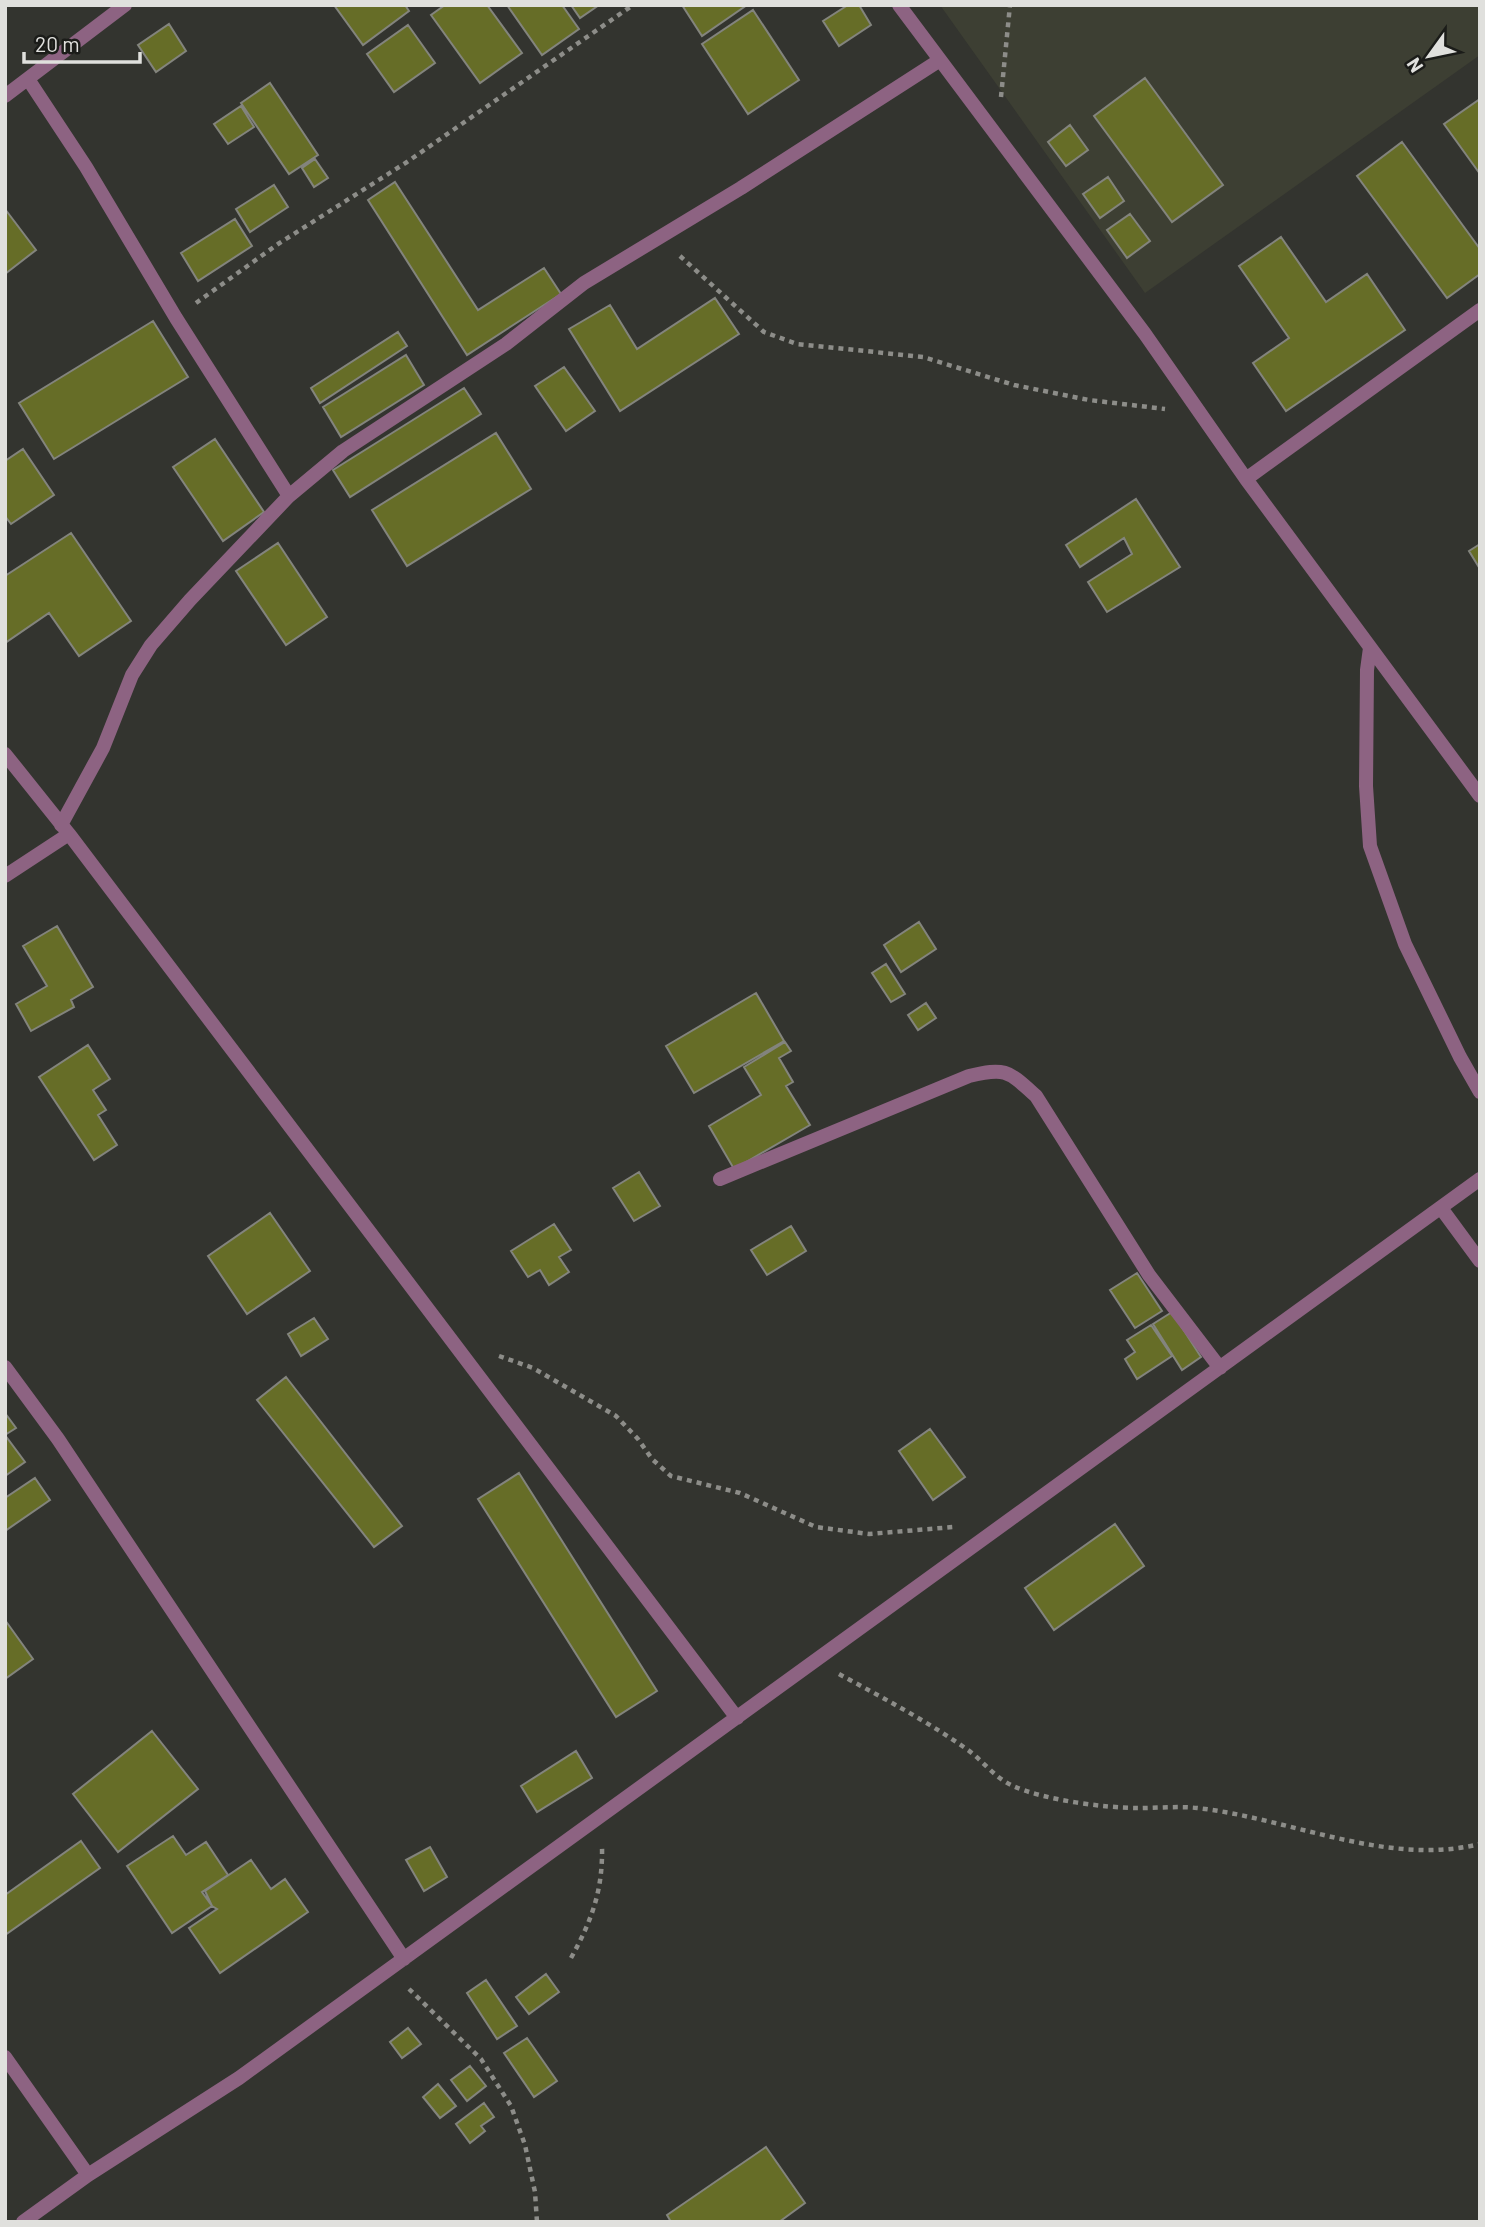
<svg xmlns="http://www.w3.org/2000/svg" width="1485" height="2227" font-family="Barlow,sans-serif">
<rect width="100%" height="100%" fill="#33342f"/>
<!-- built -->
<path fill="#3d3f33" d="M940 5H1480V55L1145 293Z"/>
<!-- building -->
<path fill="#666d27" stroke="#83847d" stroke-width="2" d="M334 5H405L409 11 363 45Z
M445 5H487L522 53 480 83 431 15Z
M507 5H562L579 29 542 55Z
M571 5H599L580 18Z
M682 5H747L702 36Z
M848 5H859L871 25 839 46 823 21Z
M753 10 799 80 748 114 702 44Z
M169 24 186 51 156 72 138 45Z
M408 25 435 63 394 92 367 54Z
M1145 78 1223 185 1172 222 1094 116Z
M270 83 318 155 289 174 241 103Z
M1480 99V174L1444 124Z
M241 106 254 127 228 144 214 124Z
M1070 125 1088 150 1066 166 1048 142Z
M1402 142 1480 249V274L1447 298 1357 176Z
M315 159 328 178 314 187 302 168Z
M1108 177 1124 201 1100 218 1083 194Z
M395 182 478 310 544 268 561 294 467 355 368 200Z
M274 185 288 207 250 232 236 209Z
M5 209 36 250 5 274Z
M1130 214 1150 241 1127 258 1107 230Z
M235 219 252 246 198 281 181 253Z
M1281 237 1326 302 1367 274 1405 330 1286 411 1253 363 1289 338 1239 266Z
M715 298 739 334 620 411 569 329 610 305 637 349Z
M153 321 188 377 54 459 19 403Z
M398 332 407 346 320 403 311 388Z
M406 355 424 385 341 437 323 407Z
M564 367 595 411 566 431 535 386Z
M464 388 481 414 350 497 333 470Z
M496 433 531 489 407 566 372 510Z
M215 439 264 512 223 541 173 467Z
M23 449 54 495 11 524 5 516V461Z
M1136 499 1180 567 1107 612 1088 582 1132 554 1124 538 1080 567 1066 545Z
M71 533 131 621 79 656 49 613 5 643V576Z
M278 543 327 617 286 645 236 571Z
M1480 544V569L1469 551Z
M919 922 936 949 901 972 884 945Z
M57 926 93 987 71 1000 74 1007 31 1031 16 1004 47 986 23 946Z
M886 964 905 994 891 1002 872 973Z
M756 993 784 1041 694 1093 666 1046Z
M926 1003 936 1018 918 1030 908 1015Z
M785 1042 791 1051 779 1058 793 1082 786 1086 810 1125 734 1169 709 1126 761 1095 744 1067Z
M88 1045 110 1079 93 1090 106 1110 98 1115 117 1145 94 1160 39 1077Z
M639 1172 660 1206 634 1221 613 1188Z
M270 1213 310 1271 247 1314 208 1256Z
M554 1224 571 1250 559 1257 569 1272 549 1285 540 1270 528 1277 511 1251Z
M791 1226 806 1251 767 1275 751 1250Z
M1137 1273 1162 1311 1135 1328 1110 1290Z
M1172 1312 1201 1357 1182 1370 1153 1324Z
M314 1318 328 1339 301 1356 288 1334Z
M1151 1325 1172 1356 1137 1379 1125 1359 1135 1352 1127 1340Z
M286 1377 402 1526 374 1547 257 1400Z
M5 1413 16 1428 5 1435 25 1462 5 1476Z
M930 1429 965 1477 933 1500 899 1451Z
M519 1473 657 1691 616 1717 478 1499Z
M35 1478 50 1500 5 1531V1498Z
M1115 1524 1144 1566 1054 1630 1025 1588Z
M5 1620 33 1659 5 1679Z
M152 1731 198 1789 118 1852 73 1794Z
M576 1751 592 1778 537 1812 521 1786Z
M173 1836 186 1855 206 1842 228 1875 202 1892 212 1906 172 1933 127 1866Z
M81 1841 100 1868 5 1935V1895Z
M430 1847 447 1877 424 1891 406 1860Z
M251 1860 271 1889 285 1879 308 1912 220 1973 189 1928 217 1909 212 1906 205 1891Z
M546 1974 559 1992 529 2014 516 1997Z
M486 1980 517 2026 497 2039 467 1993Z
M408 2028 421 2044 402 2058 390 2042Z
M527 2038 557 2081 534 2097 504 2053Z
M470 2066 486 2086 467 2101 451 2080Z
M438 2084 456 2106 440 2118 423 2097Z
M484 2103 494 2117 481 2126 485 2131 470 2143 456 2124Z
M766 2147 805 2203 779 2222H671L667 2215Z"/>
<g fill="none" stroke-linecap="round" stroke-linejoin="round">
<!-- path -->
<path stroke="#8d8d89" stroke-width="4.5" stroke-dasharray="5 5" stroke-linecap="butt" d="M1001 97 1010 5
M680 256 764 332 797 344 923 357 1014 385 1089 400 1165 409
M196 303 278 244 407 162 633 5
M499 1356 533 1368 616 1416 638 1439 652 1459 671 1476 740 1493 816 1527 869 1534 953 1527
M839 1674C883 1698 927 1721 968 1750 983 1761 995 1778 1013 1786 1044 1800 1105 1808 1139 1808 1158 1808 1178 1806 1197 1808 1290 1818 1386 1867 1480 1844
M571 1958C592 1920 603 1890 602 1846
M409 1989 481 2059 511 2106 525 2145 535 2192 537 2222"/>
<!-- street -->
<path stroke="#8d6382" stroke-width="14" d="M899 5 1145 334 1246 479 1480 796
M28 79 86 167 176 318 289 496
M5 96 125 5
M1246 479 1480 310
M1370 648 1367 670 1366 786 1370 846 1405 944 1460 1057 1480 1092
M5 754 69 834 737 1718
M61 825 103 748 132 675 151 645 190 600 289 496 343 451 506 344 584 283 741 188 940 60
M5 876 69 834
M720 1179 969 1076C1006 1067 1008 1071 1036 1096L1149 1275 1220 1368
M1441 1208 1480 1261
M5 1367 58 1439 404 1959
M5 2057 88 2175
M23 2222 88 2175 239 2078 1480 1179"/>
</g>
<!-- border -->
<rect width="1485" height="2227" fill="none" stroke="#e0e0dd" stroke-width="14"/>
<!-- north arrow -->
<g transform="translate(1429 56) rotate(237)" stroke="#1b1c19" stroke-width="5" paint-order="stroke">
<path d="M0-5L12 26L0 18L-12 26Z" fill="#e0e0dd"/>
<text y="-10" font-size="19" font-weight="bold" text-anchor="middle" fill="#e0e0dd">N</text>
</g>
<!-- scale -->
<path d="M24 52v10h116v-10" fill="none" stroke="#e0e0dd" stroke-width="3.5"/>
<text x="35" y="52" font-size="21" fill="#e0e0dd" stroke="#1b1c19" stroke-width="5" paint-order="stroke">20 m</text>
</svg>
